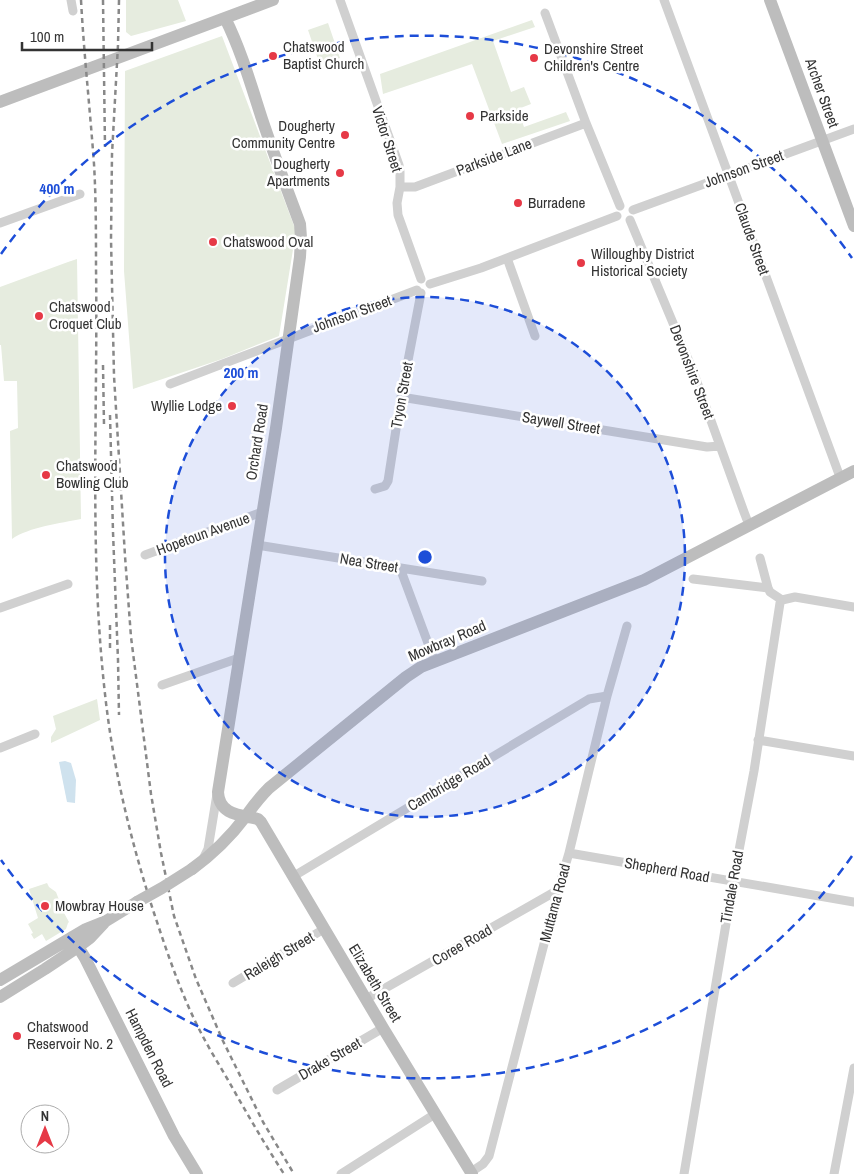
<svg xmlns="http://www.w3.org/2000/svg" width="854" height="1174" font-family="'Archivo Narrow',sans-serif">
<rect width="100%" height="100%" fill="#fff"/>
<!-- green -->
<path fill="#e6ecdf" d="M126 0H178L186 21 131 36 126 32Z
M532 20 535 27 493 41 511 92 524 87 531 104 518 109 524 127 566 112 570 121 502 144 472 64 383 94 380 74Z
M328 23 340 58 320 65 308 30Z
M222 36 296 231 279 336 222 359 133 389 124 271 125 71Z
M77 259 81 519C61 523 29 527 12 539L10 431 18 428 17 381H4L1 345H0V287L68 262Z
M97 699 100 720 51 743V737L56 729 53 716Z
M47 883 49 887 56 892 64 913 69 922 68 923 66 929 46 941 42 934 34 939 31 934 33 933 28 924 38 918 29 889Z"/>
<!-- water -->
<path fill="#cfe2ee" d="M65 761 71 763 76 780 75 803 67 802 59 762Z"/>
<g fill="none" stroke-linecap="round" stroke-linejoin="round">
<!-- street -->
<path stroke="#d0d0d0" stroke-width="9" d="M71 0 73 11
M340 0 399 165 400 172V187L397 203 398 215 421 279
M664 0 840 477
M545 13 586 123 620 206
M400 187H415L586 123
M633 210 854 129
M630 220 693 371 744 512 749 525
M0 223 80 194
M507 258 535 336
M430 284 481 268 617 216
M170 384 417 290
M401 397 707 447 720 446
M375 489 385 486 388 481 401 397 421 293
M257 545 482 581
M145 555 262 512
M760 558 768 588
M400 568 435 662
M693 579 768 588 770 592 782 600 795 597 854 607
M0 608 68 584
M162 685 239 658
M758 740 854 756
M0 748 35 734
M569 853 854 902
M203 859 208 849 217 794
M294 876 589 699 607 696
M233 983 324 929
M366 999 558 890
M277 1090 383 1028
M471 1172 483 1164 489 1156 558 890 569 853 607 696 627 626
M341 1174 435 1114
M684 1174 733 882 754 771 780 603 782 600
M834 1174 854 1068"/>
<!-- secondary -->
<path stroke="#bdbdbd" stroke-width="12" d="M770 0 854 226
M225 18C241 50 251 85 262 119 274 155 287 189 300 224L301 238 300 257 276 428 218 792C219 815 240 815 258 819L261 822 383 1028 472 1174
M0 102 273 0
M192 869C213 854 231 836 246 816 253 806 260 797 269 788L406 677 421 667 644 580 854 471
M72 937 85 958 174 1136 197 1174
M0 980 86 929 106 921 137 902
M0 997 45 969 78 947 90 938 104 923"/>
<!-- rail -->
<path stroke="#888" stroke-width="2.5" stroke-dasharray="5 4" stroke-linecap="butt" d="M81 0C84 55 90 109 94 164 96 198 96 233 96 268 98 410 89 552 105 694 113 768 131 842 154 913 167 952 180 991 198 1027 207 1045 218 1063 228 1080 246 1112 264 1143 284 1174
M103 0 105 147
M119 0 118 45 112 154 111 239 114 376 125 556 131 637 151 794 161 853 174 916 196 979 223 1041 263 1122 294 1174
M103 365 104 425
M110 415 113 532 118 660 119 715
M110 625V650"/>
<!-- secondary-bridge -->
<path stroke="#bdbdbd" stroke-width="12" d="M137 902 162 888 192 869"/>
</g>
<!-- distance rings -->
<circle cx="425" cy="557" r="260" fill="#1d4ed8" fill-opacity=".12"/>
<g fill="none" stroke="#1d4ed8" stroke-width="2.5" stroke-dasharray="9 6">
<circle cx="425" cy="557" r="260"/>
<path d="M852 856A521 521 0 0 1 1 860M1 254A521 521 0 0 1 852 258"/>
</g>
<!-- markers -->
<g fill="#e63946" stroke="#fff" stroke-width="2">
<circle cx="273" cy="56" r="5"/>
<circle cx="534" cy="58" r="5"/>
<circle cx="470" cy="116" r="5"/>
<circle cx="345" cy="135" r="5"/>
<circle cx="340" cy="173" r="5"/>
<circle cx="518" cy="203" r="5"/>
<circle cx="213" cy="242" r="5"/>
<circle cx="581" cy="263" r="5"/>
<circle cx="39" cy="316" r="5"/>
<circle cx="232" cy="406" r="5"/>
<circle cx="46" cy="475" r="5"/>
<circle cx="45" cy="906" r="5"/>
<circle cx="17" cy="1036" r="5"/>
</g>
<g text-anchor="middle" stroke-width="5" stroke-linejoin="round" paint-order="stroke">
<!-- poi labels -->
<g font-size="15" fill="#333" stroke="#fff" text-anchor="start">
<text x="283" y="52">Chatswood<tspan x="283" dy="17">Baptist Church</tspan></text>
<text x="544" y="54">Devonshire Street<tspan x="544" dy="17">Children's Centre</tspan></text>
<text x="480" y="121">Parkside</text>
<text x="335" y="131" text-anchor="end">Dougherty<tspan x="335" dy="17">Community Centre</tspan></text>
<text x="330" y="169" text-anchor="end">Dougherty<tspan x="330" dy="17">Apartments</tspan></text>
<text x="528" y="208">Burradene</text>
<text x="223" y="247">Chatswood Oval</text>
<text x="591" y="259">Willoughby District<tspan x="591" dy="17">Historical Society</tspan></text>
<text x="49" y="312">Chatswood<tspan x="49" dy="17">Croquet Club</tspan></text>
<text x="222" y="411" text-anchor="end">Wyllie Lodge</text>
<text x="56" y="471">Chatswood<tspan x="56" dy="17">Bowling Club</tspan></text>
<text x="55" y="911">Mowbray House</text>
<text x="27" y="1032">Chatswood<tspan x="27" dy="17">Reservoir No. 2</tspan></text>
</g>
<!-- street labels -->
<g font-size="15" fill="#333" stroke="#fff">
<text transform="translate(822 93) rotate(70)" y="5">Archer Street</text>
<text transform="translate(387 139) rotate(72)" y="5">Victor Street</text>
<text transform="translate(494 157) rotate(-21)" y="5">Parkside Lane</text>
<text transform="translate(744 169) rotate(-20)" y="5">Johnson Street</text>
<text transform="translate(752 239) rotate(70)" y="5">Claude Street</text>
<text transform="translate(352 314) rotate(-20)" y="5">Johnson Street</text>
<text transform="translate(692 372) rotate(69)" y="5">Devonshire Street</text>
<text transform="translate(402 395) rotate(-80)" y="5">Tryon Street</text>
<text transform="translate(561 423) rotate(9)" y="5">Saywell Street</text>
<text transform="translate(257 442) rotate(-81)" y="5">Orchard Road</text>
<text transform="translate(203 534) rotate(-20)" y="5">Hopetoun Avenue</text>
<text transform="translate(369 563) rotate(9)" y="5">Nea Street</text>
<text transform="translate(447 641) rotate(-23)" y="5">Mowbray Road</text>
<text transform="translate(449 783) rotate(-31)" y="5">Cambridge Road</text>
<text transform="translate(667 870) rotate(10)" y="5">Shepherd Road</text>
<text transform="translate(732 887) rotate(-80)" y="5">Tindale Road</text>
<text transform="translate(555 903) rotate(-75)" y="5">Muttama Road</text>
<text transform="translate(462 945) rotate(-30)" y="5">Coree Road</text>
<text transform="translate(279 956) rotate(-31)" y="5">Raleigh Street</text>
<text transform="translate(375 983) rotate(59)" y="5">Elizabeth Street</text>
<text transform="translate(149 1048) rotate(63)" y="5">Hampden Road</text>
<text transform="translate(330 1059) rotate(-30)" y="5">Drake Street</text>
</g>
</g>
<circle cx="425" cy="557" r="8" fill="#1d4ed8" stroke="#fff" stroke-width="2.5"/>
<g font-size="15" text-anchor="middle" font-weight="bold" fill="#1d4ed8" stroke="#fff" stroke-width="5" stroke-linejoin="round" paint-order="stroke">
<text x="57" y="194">400 m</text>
<text x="241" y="378">200 m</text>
</g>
<!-- north arrow -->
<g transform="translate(45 1129)"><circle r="24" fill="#ffffff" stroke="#adadad"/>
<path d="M0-4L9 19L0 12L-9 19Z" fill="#e63946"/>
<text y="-8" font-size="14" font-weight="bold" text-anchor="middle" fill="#333333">N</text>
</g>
<!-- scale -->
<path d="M22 42v8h130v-8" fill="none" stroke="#333333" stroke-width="2.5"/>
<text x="30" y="42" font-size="15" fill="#333333" stroke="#ffffff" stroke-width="4" paint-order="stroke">100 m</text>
</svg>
